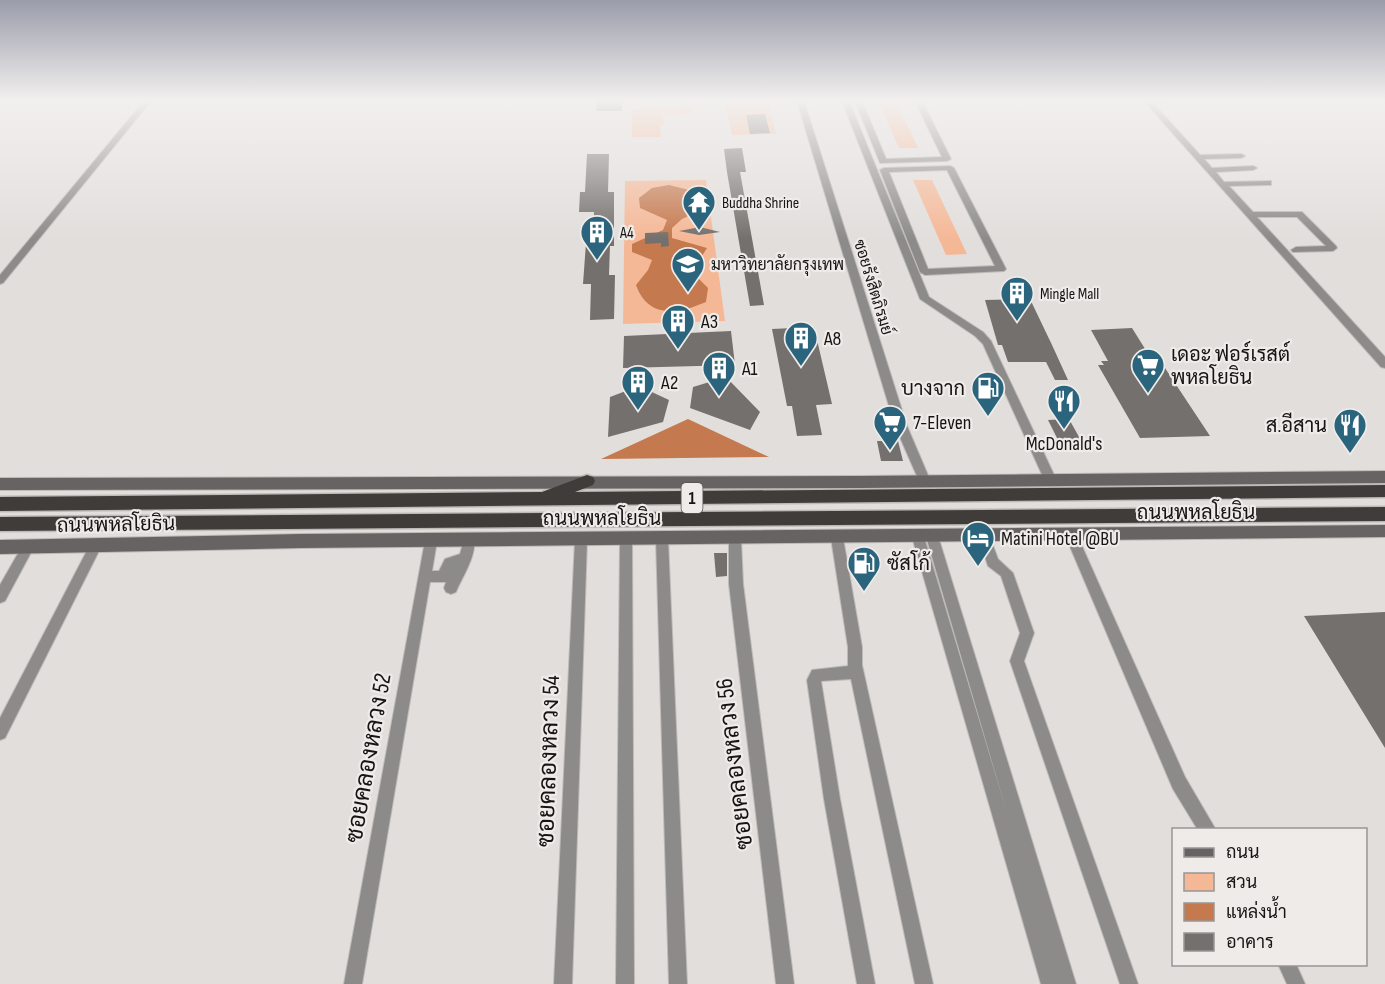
<svg xmlns="http://www.w3.org/2000/svg" width="1385" height="984" font-family="'Sofia Sans Condensed',Sarabun,sans-serif">
<rect width="100%" height="100%" fill="#e2dedc"/>
<!-- green -->
<path fill="#f5b897" d="M724 101H768L776 134 732 135Z
M878 101H896L918 148H899Z
M693 107 694 114 663 115 664 124 660 125 661 137H632V109Z
M706 180 725 321 623 324 625 181Z
M913 180H932L967 254 946 255Z"/>
<!-- water -->
<path fill="#c5794e" d="M669 185 697 192 704 200 701 210 682 219 672 228V238L707 248 692 272 708 288 706 302C678 314 648 319 636 285L648 270 652 260 632 252V244L663 230 667 220 640 208 639 198 652 188Z
M688 419 769 457 601 459Z"/>
<!-- building -->
<path fill="#74706e" d="M597 101H622V111H596Z
M765 114 770 133 750 134 746 115Z
M742 148 746 172H740L764 305 750 306 727 172 724 149Z
M587 154H609L608 192H614V246H610L609 275H615L614 319 590 320 591 284H583L586 243H593L594 212H579L580 192H585Z
M700 227 720 232 699 235 679 231Z
M668 232 669 246 661 247V243L645 244V233Z
M1030 299 1052 345 1068 380H1055L1046 362H1008L1002 345H998L985 300Z
M814 327 832 404 816 405 822 435 797 436 792 406H787L772 329Z
M1132 328 1157 368H1165L1210 436 1140 438 1098 365H1104L1101 361H1108L1091 330Z
M731 331 735 365 623 368 624 336Z
M726 377 760 412 750 430 690 408 693 387Z
M639 386 669 400 663 422 608 437 610 397Z
M1069 419 1083 444H1068L1066 440H1058L1048 420Z
M877 441H898L903 461H881Z
M714 553H727V576L716 577Z
M1385 612V748L1304 616Z"/>
<g fill="none" stroke-linecap="round" stroke-linejoin="round">
<defs>
<path id="minor" d="M144 101H151L3 283 0 284V275Z
M797 101H804L907 426 930 480 928 483H920L895 426Z
M842 101H849L929 297 983 332 991 341 1056 479 1054 482H1046L1044 479 983 344 975 336 920 299Z
M855 101H862L886 159 942 157 915 101H922L951 159 947 161 880 163Z
M1144 101H1169L1154 104 1200 155 1241 154 1245 156 1241 158 1204 159 1212 168 1253 166 1257 168 1253 170 1216 172 1224 182 1271 181V185H1268L1229 186 1253 212H1302L1336 246 1337 248 1333 251 1293 252 1291 250 1296 247 1326 246 1297 217H1257L1385 357V368L1381 367Z
M950 166 954 168 1006 269 1004 271 925 275 920 272 880 170 884 168ZM947 170 995 266 928 269 889 172Z
M1071 530 1075 531 1077 535 1185 777 1216 830H1198L1173 789 1065 535 1067 531Z
M932 531 936 532 938 536 1076 984H1041L912 537 914 533 918 532 922 533 924 537 1007 813 926 536 928 532Z
M984 531 988 532 998 559 1013 573 1034 633 1024 661 1138 984H1120L1010 661 1020 633 1001 576 988 566 978 536 980 532Z
M837 533 841 534 843 538 862 647V665L933 984H915L851 679 821 681 840 799 875 984H857L824 799 807 680 812 670 848 666V647L831 538 833 534Z
M626 534 630 535 632 539 634 984H616L620 539 622 535Z
M662 534 666 535 668 539 687 984H669L656 539 658 535Z
M735 534 739 535 741 539 743 584 794 984H776L729 584V539L731 535Z
M469 535 473 536C479 553 462 577 456 592L451 594 446 592 444 588 446 582H430L362 984H344L425 541 427 537 431 536 435 537 437 541 432 571H439L445 559 460 554 465 536Z
M581 535 585 536 587 540 572 984H554L575 540 577 536Z
M96 540 100 541 102 545 5 738 0 740V718L92 541Z
M28 542 32 543 34 547 5 601 0 603V585L24 543Z
M1278 964H1296L1305 984H1287Z"/>
<path id="secondary" d="M1385 471V483L860 488 0 490V478L860 476Z
M1385 525V537L301 548 0 554V540L301 534Z"/>
<path id="trunk" d="M587 475 593 477 595 481 593 485 575 492 1385 485V497L0 511V497L542 492Z
M1385 507V521L0 531V517Z"/>
</defs>
<!-- minor casing -->
<use href="#minor" stroke="#bdbab8" stroke-width="2"/>
<!-- secondary casing -->
<use href="#secondary" stroke="#bdbab8" stroke-width="2"/>
<!-- trunk casing -->
<use href="#trunk" stroke="#bdbab8" stroke-width="3"/>
<!-- minor -->
<use href="#minor" fill="#8d8b8a" fill-rule="evenodd"/>
<!-- secondary -->
<use href="#secondary" fill="#666362" fill-rule="evenodd"/>
<!-- trunk -->
<use href="#trunk" fill="#3f3c3a" fill-rule="evenodd"/>
</g>
<!-- sky -->
<linearGradient id="sky" x2="0" y2="1"><stop stop-color="#9a9caa"/><stop offset="0.42" stop-color="#f2f0ef"/><stop offset="1" stop-color="#f2f0ef" stop-opacity="0"/></linearGradient>
<rect width="1385" height="239" fill="url(#sky)"/>
<!-- icons -->
<defs>
<symbol id="temple-pin" viewBox="-11 -11 22 30"><path d="M0 17L-7.5 6A9.5 9.5 0 1 1 7.5 6Z" fill="#2b647d" stroke="#efebe9"/><path d="M0-6L5-2H3V0L6.5 2.5H4V6H1.5V3h-3V6H-4V2.5H-6.5L-3 0V-2H-5Z" fill="#fff"/></symbol>
<symbol id="building-pin" viewBox="-11 -11 22 30"><path d="M0 17L-7.5 6A9.5 9.5 0 1 1 7.5 6Z" fill="#2b647d" stroke="#efebe9"/><path d="M-4-6H4V6H1V3H-1V6H-4ZM-2.5-4.3h1.7v1.8h-1.7ZM.8-4.3h1.7v1.8H.8ZM-2.5-1h1.7V.8h-1.7ZM.8-1h1.7V.8H.8Z" fill="#fff"/></symbol>
<symbol id="university-pin" viewBox="-11 -11 22 30"><path d="M0 17L-7.5 6A9.5 9.5 0 1 1 7.5 6Z" fill="#2b647d" stroke="#efebe9"/><path d="M0-5L7-2L0 1L-7-2ZM-4 1L0 2.5L4 1V4Q0 6-4 4Z" fill="#fff"/></symbol>
<symbol id="supermarket-pin" viewBox="-11 -11 22 30"><path d="M0 17L-7.5 6A9.5 9.5 0 1 1 7.5 6Z" fill="#2b647d" stroke="#efebe9"/><path d="M-6-5.5h2.5l.6 2H6L4.5 2H-2.5L-4.4-4H-6ZM-1.5 3.2a1.3 1.3 0 1 0 .1 0ZM3 3.2a1.3 1.3 0 1 0 .1 0Z" fill="#fff"/></symbol>
<symbol id="fuel-pin" viewBox="-11 -11 22 30"><path d="M0 17L-7.5 6A9.5 9.5 0 1 1 7.5 6Z" fill="#2b647d" stroke="#efebe9"/><path d="M-5.5-6h7V0h2V4h1.3V-2.5L3-4.5l.8-.8L6-3V5H2.5V1h-1V6h-7ZM-4.2-4.7v3.2H.2V-4.7Z" fill="#fff"/></symbol>
<symbol id="restaurant-pin" viewBox="-11 -11 22 30"><path d="M0 17L-7.5 6A9.5 9.5 0 1 1 7.5 6Z" fill="#2b647d" stroke="#efebe9"/><path d="M-5-6h1v4h1v-4h1v4h1v-4h1v5L-1.5 .5V6h-2V.5L-5-1ZM5-6V6H3V1.5H1.5Q1.5-4 5-6Z" fill="#fff"/></symbol>
<symbol id="hotel-pin" viewBox="-11 -11 22 30"><path d="M0 17L-7.5 6A9.5 9.5 0 1 1 7.5 6Z" fill="#2b647d" stroke="#efebe9"/><path d="M-6-4.5h1.5V1H6V5H4.5V3h-9V5H-6ZM-4 0a1.8 1.8 0 1 1 3.6 0ZM.5 0V-2.5h3Q6-2.5 6 0Z" fill="#fff"/></symbol>
</defs>
<g fill-rule="evenodd">
<use href="#temple-pin" x="680" y="183" width="38" height="52"/>
<use href="#building-pin" x="578" y="213" width="38" height="52"/>
<use href="#university-pin" x="669" y="245" width="38" height="52"/>
<use href="#building-pin" x="998" y="274" width="38" height="52"/>
<use href="#building-pin" x="659" y="302" width="38" height="52"/>
<use href="#building-pin" x="782" y="319" width="38" height="52"/>
<use href="#supermarket-pin" x="1129" y="346" width="38" height="52"/>
<use href="#building-pin" x="700" y="349" width="38" height="52"/>
<use href="#building-pin" x="619" y="363" width="38" height="52"/>
<use href="#fuel-pin" x="969" y="369" width="38" height="52"/>
<use href="#restaurant-pin" x="1045" y="382" width="38" height="52"/>
<use href="#supermarket-pin" x="871" y="403" width="38" height="52"/>
<use href="#restaurant-pin" x="1331" y="406" width="38" height="52"/>
<use href="#hotel-pin" x="959" y="519" width="38" height="52"/>
<use href="#fuel-pin" x="845" y="544" width="38" height="52"/>
</g>
<g text-anchor="middle" stroke-width="4.5" stroke-linejoin="round" paint-order="stroke">
<!-- far-poi labels -->
<g font-size="16" fill="#161514" stroke="#efebe9" text-anchor="start">
<text x="722" y="208">Buddha Shrine</text>
<text x="620" y="238">A4</text>
<text x="711" y="270">มหาวิทยาลัยกรุงเทพ</text>
<text x="1040" y="299">Mingle Mall</text>
</g>
<!-- far-street labels -->
<g font-size="16" fill="#161514" stroke="#efebe9">
<text transform="translate(874 287) rotate(73)" y="6">ซอยรังสิตภิรมย์</text>
</g>
<!-- shield labels -->
<rect fill="#efebe9" stroke="#575554" stroke-width="1.5" x="681.5" y="483" width="21" height="30" rx="4.5"/>
<g font-size="18" font-weight="bold" fill="#161514">
<text x="692" y="504">1</text>
</g>
<!-- poi labels -->
<g font-size="20" fill="#161514" stroke="#efebe9" text-anchor="start">
<text x="701" y="328">A3</text>
<text x="824" y="345">A8</text>
<text x="1171" y="361">เดอะ ฟอร์เรสต์<tspan x="1171" dy="23">พหลโยธิน</tspan></text>
<text x="742" y="375">A1</text>
<text x="661" y="389">A2</text>
<text x="965" y="395" text-anchor="end">บางจาก</text>
<text x="913" y="429">7-Eleven</text>
<text x="1327" y="432" text-anchor="end">ส.อีสาน</text>
<text x="1064" y="450" text-anchor="middle">McDonald's</text>
<text x="1001" y="545">Matini Hotel @BU</text>
<text x="887" y="570">ซัสโก้</text>
</g>
<!-- street labels -->
<g font-size="20" fill="#161514" stroke="#efebe9">
<text x="1196" y="519">ถนนพหลโยธิน</text>
<text x="602" y="525">ถนนพหลโยธิน</text>
<text transform="translate(116 524) rotate(-1)" y="7">ถนนพหลโยธิน</text>
</g>
<!-- near-street labels -->
<g font-size="24" fill="#161514" stroke="#efebe9">
<text transform="translate(368 758) rotate(-80)" y="8">ซอยคลองหลวง 52</text>
<text transform="translate(548 761) rotate(-88)" y="8">ซอยคลองหลวง 54</text>
<text transform="translate(734 764) rotate(-97)" y="8">ซอยคลองหลวง 56</text>
</g>
</g>
<!-- legend -->
<rect x="1172" y="828" width="195" height="138" fill="#efebe9" stroke="#989594" stroke-width="1.5"/>
<rect x="1184" y="848" width="30" height="9" fill="#666362" stroke="#989594" stroke-width="1.5"/>
<text x="1226" y="858" font-size="18" fill="#161514">ถนน</text>
<rect x="1184" y="873" width="30" height="18" fill="#f5b897" stroke="#989594" stroke-width="1.5"/>
<text x="1226" y="888" font-size="18" fill="#161514">สวน</text>
<rect x="1184" y="903" width="30" height="18" fill="#c5794e" stroke="#989594" stroke-width="1.5"/>
<text x="1226" y="918" font-size="18" fill="#161514">แหล่งน้ำ</text>
<rect x="1184" y="933" width="30" height="18" fill="#74706e" stroke="#989594" stroke-width="1.5"/>
<text x="1226" y="948" font-size="18" fill="#161514">อาคาร</text>
</svg>
